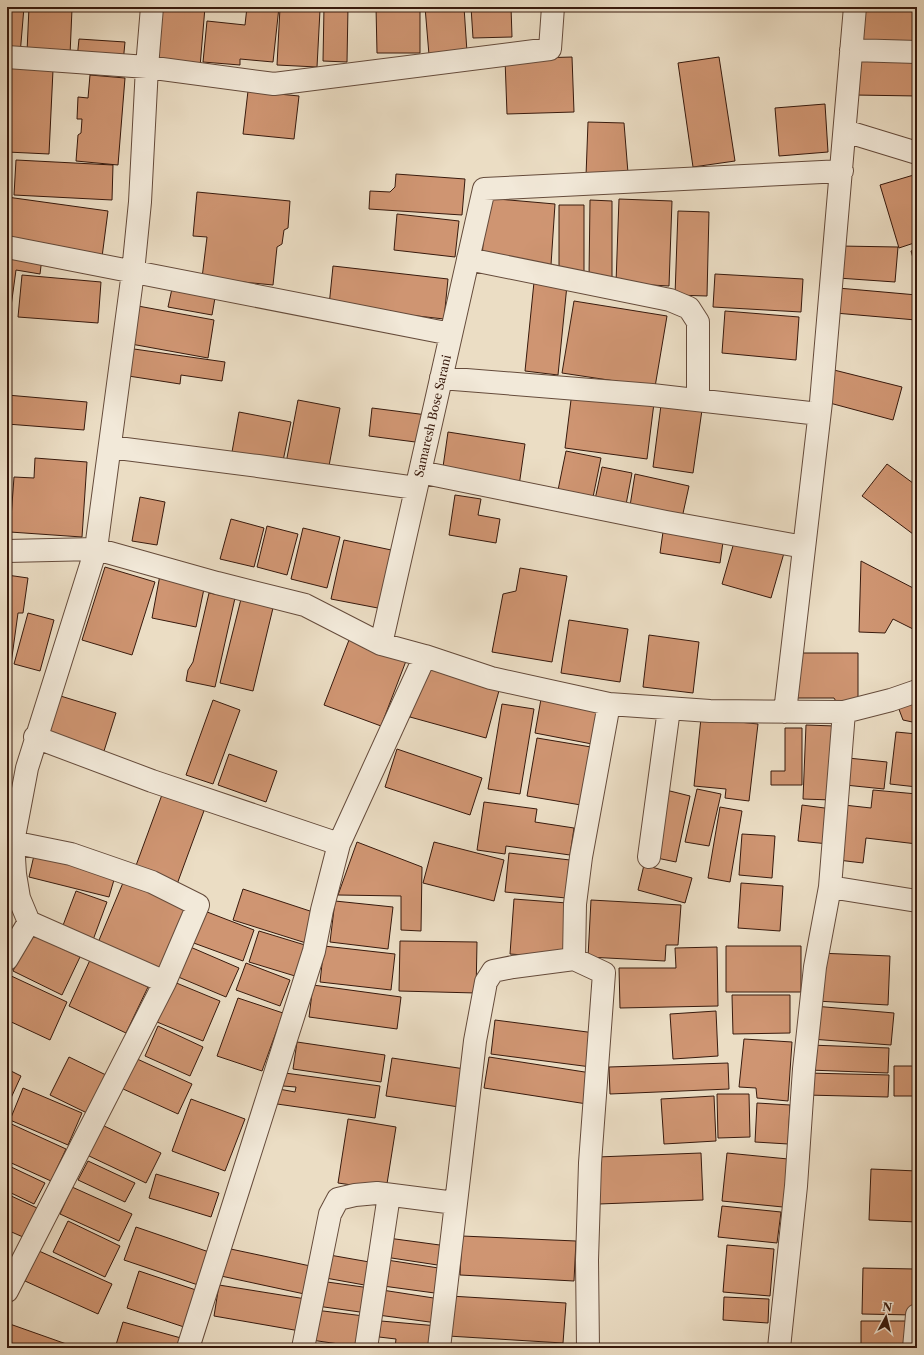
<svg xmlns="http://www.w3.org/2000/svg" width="924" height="1355" font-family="'Libre Caslon Text',serif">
<rect width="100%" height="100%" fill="#ebddc4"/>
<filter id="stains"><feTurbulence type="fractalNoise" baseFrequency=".005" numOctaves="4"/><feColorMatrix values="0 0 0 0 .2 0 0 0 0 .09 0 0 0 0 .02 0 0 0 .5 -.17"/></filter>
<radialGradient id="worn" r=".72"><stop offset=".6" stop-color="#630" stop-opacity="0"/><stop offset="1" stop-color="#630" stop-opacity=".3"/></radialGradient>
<!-- building -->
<path fill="#cf9572" stroke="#381a0d" d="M7 7H24L20 55 7 54Z
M29 7 72 9 70 55 27 52Z
M80 7H129L128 11Z
M156 7H205L200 67 151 63Z
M247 7H279L273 62 240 59V65L203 62 207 21 245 25Z
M324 7H348L347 62 323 61Z
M376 7H420V53H377Z
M425 7H464L467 52 429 55Z
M471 7H511L512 37 473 38Z
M860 7H917V45L858 42Z
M280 8 320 10 317 67 277 65Z
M79 39 125 42 123 63 77 59Z
M572 57 574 112 507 114 505 59Z
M719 57 735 161 693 167 678 63Z
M855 59 917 60V96L854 95Z
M10 68 53 70 49 154 7 152Z
M90 75 125 78 118 165 76 161 78 135 81 133 82 119H77L78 97 88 98Z
M248 91 299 96 294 139 243 134Z
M825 104 828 152 779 156 775 108Z
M588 122 624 123 628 173 586 176Z
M16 160 113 165 112 200 14 195Z
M396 174 465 179 462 215 369 209 370 191 390 192 395 187Z
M917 174V242L899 248 880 185Z
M197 192 290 201 288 228 284 230 282 244 277 247 273 285 202 278 207 237 193 236Z
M7 197 108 211 102 257 7 244Z
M486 198 555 204 551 265 482 259Z
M619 199 672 201 669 286 616 283Z
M590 200 612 201V278H589Z
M559 205H584V272H559Z
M678 211 709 212 707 296 675 295Z
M397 214 459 221 455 257 394 250Z
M840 246 898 247 895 282 838 278Z
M917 249V272L911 251Z
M7 253 42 258 40 274 16 270 10 314H7Z
M333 266 448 279 444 319 329 306Z
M715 274 803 279 801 312 713 307Z
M22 275 101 282 98 323 18 317Z
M534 282 567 285 558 375 525 371Z
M173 284 216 292 212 315 168 307Z
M838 288 917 295 916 320 835 313Z
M574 301 667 316 655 387 562 373Z
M138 306 214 320 208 358 131 344Z
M725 311 799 317 796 360 722 353Z
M127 348 225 362 222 381 181 375 180 384 122 375Z
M834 370 902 387 893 420 826 402Z
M572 392 654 403 647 459 565 448Z
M7 395 87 402 84 430 7 424Z
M298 400 340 408 328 471 286 463Z
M661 405 702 410 693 473 653 467Z
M372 408 427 415 423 443 369 436Z
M239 412 291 422 283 461 232 452Z
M448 432 525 444 519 486 442 474Z
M566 451 601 458 592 502 557 495Z
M35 458 87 462 82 537 10 532 14 477 34 478Z
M887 464 917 486V537L862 496Z
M602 467 632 473 625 510 594 504Z
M635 474 689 486 682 518 630 506Z
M455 495 481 499 478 515 500 519 496 543 449 535Z
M140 497 165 502 157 545 132 541Z
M231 519 264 528 254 567 220 559Z
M664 525 724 535 720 563 660 553Z
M267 526 298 534 287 575 257 567Z
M303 528 340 537 327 588 291 579Z
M735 539 784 553 771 598 722 584Z
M344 540 396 551 383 609 331 599Z
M861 561 917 590V631L893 619 885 633 859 632Z
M105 567 155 582 132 655 82 640Z
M520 568 567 576 552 662 492 652 503 594 516 591Z
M7 575 28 578 23 613H18L11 664 7 663Z
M160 575 205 584 196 627 152 618Z
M209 593 235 598 215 687 186 681 188 670 193 662Z
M241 599 273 608 253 691 220 683Z
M28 613 54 620 40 671 14 664Z
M569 620 628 629 620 682 561 673Z
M649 635 699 642 693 693 643 687Z
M349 640 406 661 381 726 324 705Z
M796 653H858V703H837L834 698H796Z
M424 666 500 687 486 738 410 717Z
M54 694 116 713 104 751 43 732Z
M917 696V723L903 720 897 704Z
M541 699 599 710 592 744 535 733Z
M213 700 240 710 213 784 186 775Z
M502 704 534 709 520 794 488 789Z
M701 718 758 724 749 801 725 798 726 789 694 786Z
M806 725 835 726 832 800 803 799Z
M785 728H802V785H771V771H785Z
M896 732 917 734V787L890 784Z
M537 738 591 747 581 805 527 796Z
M397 749 482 778 470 815 385 787Z
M229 754 277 771 266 802 218 785Z
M848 758 887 762 884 789 845 785Z
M697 789 721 794 709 846 685 842Z
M666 790 690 796 676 862 652 857Z
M873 790 917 794V844L866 838 863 863 838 860 844 805 871 808Z
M163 792 205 808 176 887 134 871Z
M484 802 537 809 535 822 574 828 570 855 506 846 505 854 477 850Z
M802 805 832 809 829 844 798 841Z
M720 807 742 811 730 882 708 878Z
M742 834 775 836 772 878 739 875Z
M357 842 422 867 421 931 401 930V896L338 895Z
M434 842 504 860 494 901 423 883Z
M35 851 116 873 109 897 29 877Z
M509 853 570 860 566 898 505 892Z
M644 865 692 878 685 903 638 890Z
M125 878 194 906 166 973 97 945Z
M741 883 783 886 780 931 738 928Z
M243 889 316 913 306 943 233 920Z
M76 891 107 902 93 940 62 928Z
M514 899 567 903 563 958 510 954Z
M591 900 681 905 678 945H666L665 961 588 957Z
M335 901 393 907 388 949 330 942Z
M202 910 254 930 243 961 191 942Z
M259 931 305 945 295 976 249 962Z
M31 934 80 957 62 995 13 971Z
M400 941 477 942 476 993 399 991Z
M188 946 239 968 226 997 176 976Z
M324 946 395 954 391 990 320 982Z
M726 946H801V992H726Z
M717 947 718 1006 620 1008 619 968H676L675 948Z
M818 953 890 956 888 1005 816 1001Z
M90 960 148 987 126 1033 69 1006Z
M246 963 290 980 280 1006 236 990Z
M7 974 67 1002 50 1040 7 1020Z
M174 982 220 1001 203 1041 157 1022Z
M313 985 401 997 397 1029 309 1017Z
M732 995H790V1033L733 1034Z
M238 998 283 1013 262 1071 217 1056Z
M814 1006 894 1013 891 1045 811 1039Z
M716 1011 718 1056 673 1059 670 1014Z
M495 1020 595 1033 591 1067 491 1054Z
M158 1026 203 1047 190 1076 145 1056Z
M744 1039 792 1042 788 1101 757 1098 756 1088 739 1087Z
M297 1042 385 1055 381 1082 293 1069Z
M810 1045 889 1048 888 1073 809 1070Z
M69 1057 106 1075 87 1113 50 1095Z
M489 1057 591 1073 587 1104 484 1088Z
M135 1058 192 1084 178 1114 121 1088Z
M392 1058 465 1069 459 1107 386 1096Z
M728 1063 729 1089 610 1094 609 1067Z
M894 1066H917V1096H894Z
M7 1069 21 1076 11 1098 7 1096Z
M285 1073 380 1086 375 1118 277 1104 279 1089 295 1092 296 1087 283 1086Z
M807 1073 889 1075 888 1097 806 1095Z
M23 1088 82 1113 68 1145 10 1120Z
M717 1094H749L750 1137 718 1138Z
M714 1096 716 1141 664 1144 661 1099Z
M191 1099 245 1119 225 1171 172 1151Z
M757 1103 790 1105 788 1144 755 1142Z
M348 1119 396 1127 386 1190 338 1183Z
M7 1122 66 1149 51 1181 7 1161Z
M102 1125 161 1153 146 1183 87 1155Z
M701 1153 703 1200 599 1204 597 1157Z
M727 1153 788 1159 783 1207 722 1201Z
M88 1161 135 1183 125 1202 78 1180Z
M7 1165 45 1183 34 1204 7 1191Z
M871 1169 917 1171V1222L869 1220Z
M156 1174 219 1193 211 1217 149 1198Z
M72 1187 132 1214 119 1241 60 1214Z
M7 1194 37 1208 23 1237 7 1230Z
M722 1206 781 1212 777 1243 718 1237Z
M68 1221 120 1246 105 1277 53 1252Z
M136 1227 209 1252 198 1285 124 1260Z
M462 1236 576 1241 574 1281 460 1275Z
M388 1238 447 1246 444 1266 385 1257Z
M727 1245 774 1249 770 1296 723 1292Z
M226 1248 315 1267 309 1295 221 1276Z
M39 1251 112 1284 98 1314 25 1281Z
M324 1254 375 1263 370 1286 320 1277Z
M387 1260 445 1269 442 1294 383 1286Z
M863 1268 915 1269 914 1315 862 1314Z
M139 1271 196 1290 184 1327 127 1308Z
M320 1281 370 1288 367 1313 317 1306Z
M219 1285 306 1299 300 1331 214 1316Z
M382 1290 440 1299 437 1323 378 1315Z
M450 1296 566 1303 563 1343 448 1336Z
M724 1297 769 1299 768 1323 723 1320Z
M315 1310 364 1316 360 1347 311 1340Z
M381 1321 438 1326 436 1348H395L396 1339 379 1337Z
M861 1321H908L907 1348H861Z
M123 1322 181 1338 178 1348H115Z
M7 1323 72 1346 71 1348H13L7 1346Z"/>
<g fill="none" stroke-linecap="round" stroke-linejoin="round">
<defs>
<path id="street" d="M851 50 917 52
M7 57 147 67 274 84 550 49 553 7
M845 131 917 153
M7 247 451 334
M468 259 670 300 689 308 698 322V400
M441 378 652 395 819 414
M110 447 258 466 416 488
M420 472 666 522 804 547
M7 551 96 549 217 583 305 605 381 644 425 656 491 678 609 704 710 711 844 712 891 700 917 691
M381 644 484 189 842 171
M785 712 821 402 855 7
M35 737 152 781 339 844
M7 841 71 854 152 882 198 905 165 982
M649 857 669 709
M830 887 917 901
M7 959 29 922
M7 1291 165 982 29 922 19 898 15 874 13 842 27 768 96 549 133 272 140 202 147 67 152 7
M188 1348 314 951 322 910 339 844 425 656
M303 1348 330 1214 338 1199 355 1195 377 1193 455 1203
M366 1348 389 1195
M439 1348 475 1041 486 982 493 971 513 967 574 959
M588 1348 587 1260 590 1163 604 973 574 959 575 904 581 857 609 704
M779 1348 796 1186 804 1069 815 967 830 887 844 712
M914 1348 917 1315"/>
</defs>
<!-- street casing -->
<use href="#street" stroke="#654b3b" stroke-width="24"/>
<!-- street -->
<use href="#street" stroke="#f2e9d9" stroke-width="22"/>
</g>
<g text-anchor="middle" stroke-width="3.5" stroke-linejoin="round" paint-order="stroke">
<!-- street labels -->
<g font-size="12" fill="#381a0d" stroke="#f2e9d9">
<text transform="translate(433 416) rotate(-77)" y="4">Samaresh Bose Sarani</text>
</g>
</g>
<!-- margin -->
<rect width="924" height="1355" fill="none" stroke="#ebddc4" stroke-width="24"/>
<rect x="8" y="8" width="908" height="1339" fill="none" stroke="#381a0d" stroke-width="2"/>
<rect x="12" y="12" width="900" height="1331" fill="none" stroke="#381a0d"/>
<!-- north arrow -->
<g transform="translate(886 1317) rotate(7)" stroke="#f2e9d9" stroke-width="3" paint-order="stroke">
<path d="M0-3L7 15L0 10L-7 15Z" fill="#381a0d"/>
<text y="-6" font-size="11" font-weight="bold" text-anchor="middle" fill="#381a0d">N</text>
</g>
<rect width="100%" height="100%" filter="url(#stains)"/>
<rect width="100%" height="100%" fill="url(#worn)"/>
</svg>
